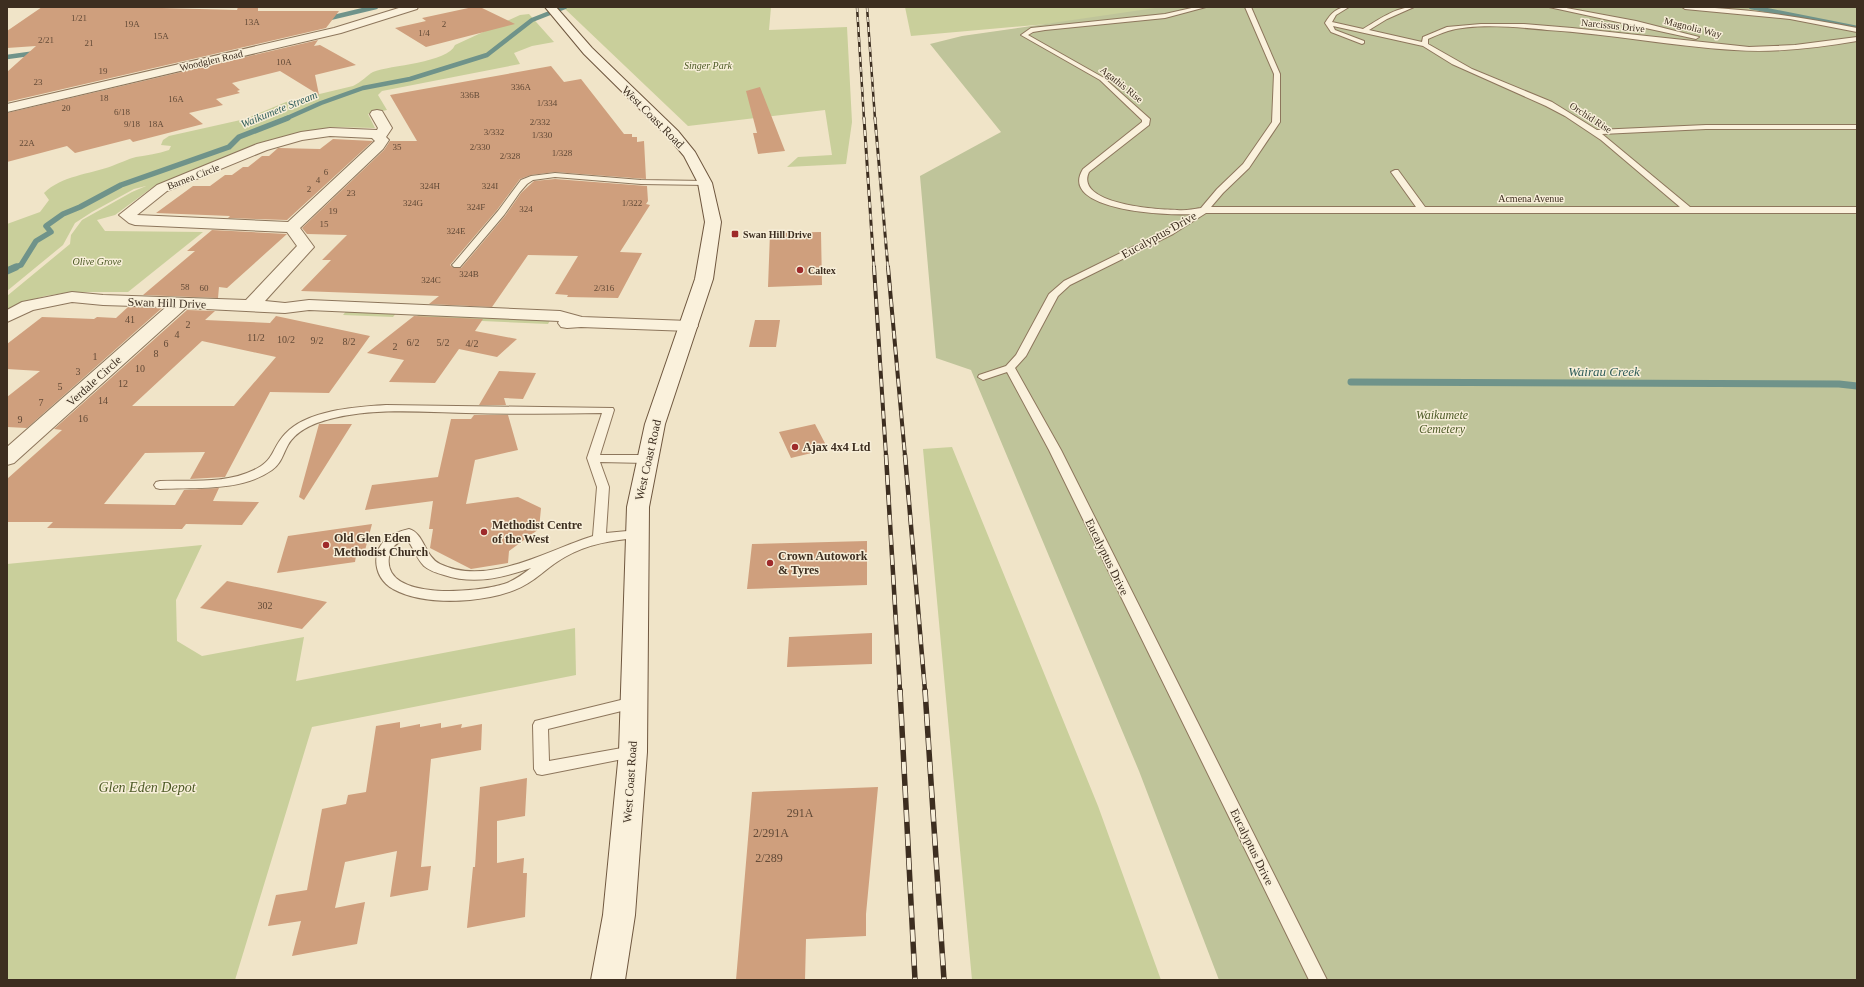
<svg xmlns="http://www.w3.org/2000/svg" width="1864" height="987" font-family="'Times New Roman',serif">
<rect width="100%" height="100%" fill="#f0e4c8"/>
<!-- green -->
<path fill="#c9cf9b" d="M563 7H771L769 30 847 27 852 122 846 164 787 167 798 157 832 155 825 110 688 126Z
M905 7H1182L1183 12 911 36Z
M529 14 554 42 532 46 514 53 520 64 382 91 378 95 387 110 368 114 375 128 332 127 266 141 153 187 115 215 97 220 105 231 203 232 128 292H71L45 296 24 302 7 310V296L70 244 71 235 82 220 132 192 146 186 134 189 92 212 75 223 63 245 7 291V224L40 212 49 200 44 193C61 176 90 174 112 166 120 163 128 159 136 157 147 155 158 154 169 150L171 146 161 145 163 140 169 136 245 119 286 102 353 86C362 82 367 75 373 72 390 65 448 63 455 45L520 15Z
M348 309 398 311 393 317 343 315Z
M421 311 552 317 548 324 416 318Z
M952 447 1098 806 1161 980H972L923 449Z
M202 545 176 600 177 641 202 656 304 637 296 681 575 628 576 675 312 727 235 980H7V564Z"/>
<!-- cemetery -->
<path fill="#bfc49a" d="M1162 7H1857V980H1219L1139 771 971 370 936 358 920 176 1001 132 930 44 962 36Z"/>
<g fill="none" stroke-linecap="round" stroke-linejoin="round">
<!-- stream-far2 -->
<path stroke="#6f938a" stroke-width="4.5" d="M1751 7 1857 28
M330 18 376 7
M7 57 36 53
M285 119 321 103 363 88 410 79 487 55 532 20 565 7"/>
<!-- stream-far1 -->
<path stroke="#6f938a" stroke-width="5.5" d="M13 268 21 265 36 241 51 232 46 226 63 214 80 207 121 185 229 147 239 137 288 118"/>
<!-- stream -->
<path stroke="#6f938a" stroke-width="7" d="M7 271 16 267
M1351 382 1839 384 1857 386"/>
</g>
<!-- building -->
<path fill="#cf9f7d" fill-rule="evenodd" d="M42 7H124L237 10 238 7H258V11H339L326 28 7 102V72L36 46 7 48V31Z
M473 7H480L515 24 426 47 395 28 426 21 422 18Z
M318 40 314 46 320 45 356 65 315 75 319 95 280 71 232 83 240 90 237 91 240 93 216 99 223 105 189 113 203 124 133 142 130 139 75 153 67 146 7 162V113Z
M551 66 564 82 581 79 624 134H632V137H637V142L644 141 646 179 555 172 531 175 520 179 497 210 450 265 454 268H461L505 216 521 193 534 181 555 179 647 186 648 201 646 204 650 205 620 252 642 253 618 298 567 297 568 295 555 294 578 256 528 255 492 307 429 304 439 296 301 291 331 260H322L347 235 307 234 302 228 384 150 390 141H417L390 95Z
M760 87 785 151 758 154 753 133H757L746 91Z
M333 139 373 141 287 220 228 218 230 216 156 213 193 186H210L225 175H232L243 167H248L262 156H269L278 148 320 149Z
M212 230 287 234 227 288 219 287 218 298 143 295 195 251H187Z
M821 232 822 285 768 287 770 233Z
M128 307 162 308 27 428 7 427V397L40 371 7 369V344L42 317 94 319 97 317 116 318Z
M187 310 215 311 205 320 270 323 276 316 370 336 329 393 270 392 225 477 190 479 205 452 145 453 104 504 175 505 184 490 219 488 213 501 259 502 242 525 186 524 182 529 47 528 53 522H7V479L62 430 54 429ZM202 341 276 357 234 406H132Z
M414 316 483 319 475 331 517 339 497 357 459 349 435 383 389 382 404 360 367 353Z
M755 320H780L776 347H749Z
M499 371 536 373 523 399 504 398 506 405H479Z
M474 415H508L518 450 475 460 466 504 518 497 541 508 539 529 509 551 508 563 471 569 430 548 433 529H429L433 501 365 510 372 485 438 477 451 419H471Z
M319 424H352L304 500 299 497Z
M815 424 828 449 791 458 779 432Z
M372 524 364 554 356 556 355 562 277 573 288 536Z
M867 541V585L747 589 752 544Z
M227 581 281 592 327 602 302 629 200 608Z
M872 633V664L787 667 789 637Z
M400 722V728L420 724V727L441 723V728L462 724 461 728 482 724 481 750 431 759 421 867 431 866 428 890 390 897 397 851 345 862 335 908 365 902 357 944 292 956 301 921 268 926 276 895 307 890 322 809 346 804 348 795 366 792 376 726Z
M527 778 525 816 497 821V863L524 858 523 873H527L525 917 467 928 473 867H475L480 787Z
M878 787 866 914V936L806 939 805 980H736L752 792Z"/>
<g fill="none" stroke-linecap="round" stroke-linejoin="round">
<defs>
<path id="lane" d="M1196 7H1206L1165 18 1045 30 1033 32 1028 35 1104 78 1150 119 1149 125 1089 172C1074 204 1157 210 1177 210 1185 211 1193 209 1201 208L1217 189 1243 164 1272 122 1274 74 1245 7H1251L1280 74V122L1249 168 1223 193 1211 207H1416L1391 172 1395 170H1398L1425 207H1680L1601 140 1565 116 1546 106 1452 64 1423 46 1333 26 1335 30 1364 41V43L1362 44 1331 32 1325 23C1331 13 1337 7 1349 7L1336 15 1332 22 1363 29C1378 20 1396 7 1414 7L1387 19 1369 30 1422 42 1423 37 1447 27 1481 24H1524L1572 28 1749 47 1795 45 1857 37V41C1816 48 1775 53 1734 50 1671 46 1610 34 1547 30 1518 27 1475 23 1448 31 1441 33 1435 36 1428 39V44L1472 69 1552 102 1597 130 1706 125H1857V129H1706L1602 134 1690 207H1857V213H1206L1173 234 1070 285 1058 296 1026 356 1015 368 1061 450 1327 980H1309L1049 450 1007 372 983 380 978 377 979 375 1006 366 1016 355 1049 294 1064 281 1167 230 1192 214C1170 216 1057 211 1083 169L1142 122V120L1100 80 1021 35 1031 28 1165 14Z
M1549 7H1561L1636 21 1699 37 1696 39Z
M1682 7C1741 7 1799 17 1857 28V32L1790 19 1685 9Z
M555 173 641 180 705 181 709 183 705 185 641 184 555 177 533 180 527 184 520 192 504 215 460 267H454L452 265 454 263 498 211 521 180 531 176Z
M386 405 613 408 614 410 600 455H646L652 459 646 463 600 462 609 487 606 533 638 530 642 531 644 534 642 537 638 538C612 540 588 544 565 557 554 563 544 572 533 580 515 593 492 598 470 600 446 602 415 601 393 589 374 578 370 553 387 538 393 533 401 531 409 529 424 533 425 557 440 564 488 587 548 550 593 536L597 487 587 458 602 413C557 414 512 414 466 413 422 412 377 408 334 418 317 422 297 429 288 445 283 454 281 464 272 470 241 492 195 487 160 489L156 488 154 485 156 482 160 481C190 480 226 484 254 470 275 460 271 449 285 434 307 410 355 407 386 405ZM406 538C413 546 416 558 424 566 430 571 437 573 444 575 474 585 501 578 531 568 523 574 514 581 504 584 480 592 382 602 389 557 391 547 397 542 406 538Z
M633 697 638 699 640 703 638 707 548 729 549 761 633 746 638 748 641 752 638 756 542 775 537 774 534 769 533 725 535 721Z"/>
<path id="street" d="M402 7H418L417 9 341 33 7 112V104L334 28Z
M377 110 382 111 392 128 386 137 389 140 383 149 300 228 314 247 265 301 285 303 309 300 560 311 582 317 689 321 695 322 698 326 695 330 689 331 581 327 567 328 561 327 558 323 559 321 309 310 285 313 186 308 14 463 7 465V447L166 307 103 305 72 302 33 310 7 322V310L22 302 72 292 103 295 246 300 297 246 287 232 135 225 129 223 119 215 157 185 257 144 301 132 330 128 377 130 378 128 370 114 372 111ZM330 136 372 138 375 141 288 222 137 215 167 191 267 150 302 140Z"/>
<path id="secondary" d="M545 7H556L592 48 678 131 695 152 712 183 721 222 713 279 665 424 649 507 647 752 635 915 625 980H591L603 915 619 752 627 507 645 424 695 279 705 222 698 183 684 156 668 137 584 54Z"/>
</defs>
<!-- lane casing -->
<use href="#lane" stroke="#8d765c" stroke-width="2"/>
<!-- street casing -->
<use href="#street" stroke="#8d765c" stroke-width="2"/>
<!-- secondary casing -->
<use href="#secondary" stroke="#6f573f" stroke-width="2"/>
<!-- lane -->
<use href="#lane" fill="#faf1dc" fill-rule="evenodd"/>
<!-- street -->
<use href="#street" fill="#faf1dc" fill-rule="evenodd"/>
<!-- secondary -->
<use href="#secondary" fill="#faf1dc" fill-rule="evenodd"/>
<defs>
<path id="rail-far4" d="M857 7 864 119
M867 7 875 119"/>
<path id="rail-far3" d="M864 118 874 268
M875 118 888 268"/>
<path id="rail-far2" d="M874 267 886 456
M888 267 905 456"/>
<path id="rail-far1" d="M886 455 900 691
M905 455 925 691"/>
<path id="rail" d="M900 690 915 980
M925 690 944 980"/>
</defs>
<!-- rail-far4 casing -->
<use href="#rail-far4" stroke="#3d2e20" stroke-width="2.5"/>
<!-- rail-far3 casing -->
<use href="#rail-far3" stroke="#3d2e20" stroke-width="3"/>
<!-- rail-far2 casing -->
<use href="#rail-far2" stroke="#3d2e20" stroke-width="4"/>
<!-- rail-far1 casing -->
<use href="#rail-far1" stroke="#3d2e20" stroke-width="4.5"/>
<!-- rail casing -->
<use href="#rail" stroke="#3d2e20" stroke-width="5.5"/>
<!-- rail-far4 -->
<use href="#rail-far4" stroke="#f7eed8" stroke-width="1.5" stroke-dasharray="5" stroke-linecap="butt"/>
<!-- rail-far3 -->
<use href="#rail-far3" stroke="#f7eed8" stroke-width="2" stroke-dasharray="6" stroke-linecap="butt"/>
<!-- rail-far2 -->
<use href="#rail-far2" stroke="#f7eed8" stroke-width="2.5" stroke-dasharray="8" stroke-linecap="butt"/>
<!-- rail-far1 -->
<use href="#rail-far1" stroke="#f7eed8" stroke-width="3" stroke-dasharray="10" stroke-linecap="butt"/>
<!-- rail -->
<use href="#rail" stroke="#f7eed8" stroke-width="4" stroke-dasharray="12" stroke-linecap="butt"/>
</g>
<!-- markers -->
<g fill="#9e2a2b" stroke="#f7eed8" stroke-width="1.5">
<rect x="731" y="230" width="8" height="8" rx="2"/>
<circle cx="800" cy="270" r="4"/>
<circle cx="795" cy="447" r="4"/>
<circle cx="484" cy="532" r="4"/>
<circle cx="326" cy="545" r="4"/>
<circle cx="770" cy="563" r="4"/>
</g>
<g text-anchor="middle" stroke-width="3" stroke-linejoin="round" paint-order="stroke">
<!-- far-number labels -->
<g font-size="9" fill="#624a37">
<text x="79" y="21">1/21</text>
<text x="252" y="25">13A</text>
<text x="132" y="27">19A</text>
<text x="444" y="27">2</text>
<text x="424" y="36">1/4</text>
<text x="161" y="39">15A</text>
<text x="46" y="43">2/21</text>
<text x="89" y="46">21</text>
<text x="284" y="65">10A</text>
<text x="103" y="74">19</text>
<text x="38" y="85">23</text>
<text x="521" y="90">336A</text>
<text x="470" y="98">336B</text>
<text x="104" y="101">18</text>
<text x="176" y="102">16A</text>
<text x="547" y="106">1/334</text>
<text x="66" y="111">20</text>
<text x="122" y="115">6/18</text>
<text x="540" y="125">2/332</text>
<text x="132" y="127">9/18</text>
<text x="156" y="127">18A</text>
<text x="494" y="135">3/332</text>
<text x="542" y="138">1/330</text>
<text x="27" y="146">22A</text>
<text x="397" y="150">35</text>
<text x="480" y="150">2/330</text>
<text x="562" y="156">1/328</text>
<text x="510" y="159">2/328</text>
<text x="326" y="175">6</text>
<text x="318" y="183">4</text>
<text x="430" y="189">324H</text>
<text x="490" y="189">324I</text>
<text x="309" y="192">2</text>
<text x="351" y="196">23</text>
<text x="413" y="206">324G</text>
<text x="632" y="206">1/322</text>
<text x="476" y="210">324F</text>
<text x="526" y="212">324</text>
<text x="333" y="214">19</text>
<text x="324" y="227">15</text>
<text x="456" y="234">324E</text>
<text x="469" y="277">324B</text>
<text x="431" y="283">324C</text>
<text x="185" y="290">58</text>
<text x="204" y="291">60</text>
<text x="604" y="291">2/316</text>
</g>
<!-- far-street labels -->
<g font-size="10" fill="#3d2e20" stroke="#f7eed8">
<text transform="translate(1613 25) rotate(6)" y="4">Narcissus Drive</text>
<text transform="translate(1693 27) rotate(14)" y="4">Magnolia Way</text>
<text transform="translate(211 60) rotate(-13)" y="4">Woodglen Road</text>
<text transform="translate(1122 84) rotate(39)" y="4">Agathis Rise</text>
<text transform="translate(1591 117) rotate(33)" y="4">Orchid Rise</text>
<text transform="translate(193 176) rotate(-21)" y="4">Barnea Circle</text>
<text x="1531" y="202">Acmena Avenue</text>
</g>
<!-- far-park labels -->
<g font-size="10" font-style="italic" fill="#4d5a26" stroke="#f7eed8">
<text x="708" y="69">Singer Park</text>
<text x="97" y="265">Olive Grove</text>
</g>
<!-- far-poi labels -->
<g font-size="10" font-weight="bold" fill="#3d2e20" stroke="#f7eed8" text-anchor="start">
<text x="743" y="238">Swan Hill Drive</text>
<text x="808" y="274">Caltex</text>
</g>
<!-- number labels -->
<g font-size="10" fill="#624a37">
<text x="130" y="323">41</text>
<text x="188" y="328">2</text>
<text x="177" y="338">4</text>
<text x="256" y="341">11/2</text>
<text x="286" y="343">10/2</text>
<text x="317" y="344">9/2</text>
<text x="349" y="345">8/2</text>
<text x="413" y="346">6/2</text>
<text x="443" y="346">5/2</text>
<text x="166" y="347">6</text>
<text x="472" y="347">4/2</text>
<text x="395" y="350">2</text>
<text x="156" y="357">8</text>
<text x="95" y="360">1</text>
<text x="140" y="372">10</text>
<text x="78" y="375">3</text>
<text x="123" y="387">12</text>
<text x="60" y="390">5</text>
<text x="103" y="404">14</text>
<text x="41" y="406">7</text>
<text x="83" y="422">16</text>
<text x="20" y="423">9</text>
<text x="265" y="609">302</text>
</g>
<!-- far-water labels -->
<g font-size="11" font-style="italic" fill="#2f5d5a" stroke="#f7eed8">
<text transform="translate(279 109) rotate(-22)" y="4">Waikumete Stream</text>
</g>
<!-- street labels -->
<g font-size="12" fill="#3d2e20" stroke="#f7eed8">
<text transform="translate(653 117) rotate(45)" y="4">West Coast Road</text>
<text transform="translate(1159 235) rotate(-29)" y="4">Eucalyptus Drive</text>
<text transform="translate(167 303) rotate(2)" y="4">Swan Hill Drive</text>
<text transform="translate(94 381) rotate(-42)" y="4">Verdale Circle</text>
<text transform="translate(648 460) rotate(-77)" y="4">West Coast Road</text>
<text transform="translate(1107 557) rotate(64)" y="4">Eucalyptus Drive</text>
<text transform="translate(630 782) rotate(-86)" y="4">West Coast Road</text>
<text transform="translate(1252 847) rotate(64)" y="4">Eucalyptus Drive</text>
</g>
<!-- park labels -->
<g font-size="12" font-style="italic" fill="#4d5a26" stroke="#f7eed8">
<text x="1442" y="419">Waikumete<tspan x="1442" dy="14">Cemetery</tspan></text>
</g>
<!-- poi labels -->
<g font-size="12" font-weight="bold" fill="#3d2e20" stroke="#f7eed8" text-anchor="start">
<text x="803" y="451">Ajax 4x4 Ltd</text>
<text x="492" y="529">Methodist Centre<tspan x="492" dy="14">of the West</tspan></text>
<text x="334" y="542">Old Glen Eden<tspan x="334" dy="14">Methodist Church</tspan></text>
<text x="778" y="560">Crown Autowork<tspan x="778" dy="14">&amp; Tyres</tspan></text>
</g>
<!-- near-number labels -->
<g font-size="12" fill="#624a37">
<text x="800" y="817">291A</text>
<text x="771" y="837">2/291A</text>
<text x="769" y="862">2/289</text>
</g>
<!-- water labels -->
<g font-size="13" font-style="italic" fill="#2f5d5a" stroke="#f7eed8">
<text x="1604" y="376">Wairau Creek</text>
</g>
<!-- near-park labels -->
<g font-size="14" font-style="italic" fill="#4d5a26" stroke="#f7eed8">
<text x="147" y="792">Glen Eden Depot</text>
</g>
</g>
<!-- border -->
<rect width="1864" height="987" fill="none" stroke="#3d2e20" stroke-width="16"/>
</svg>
